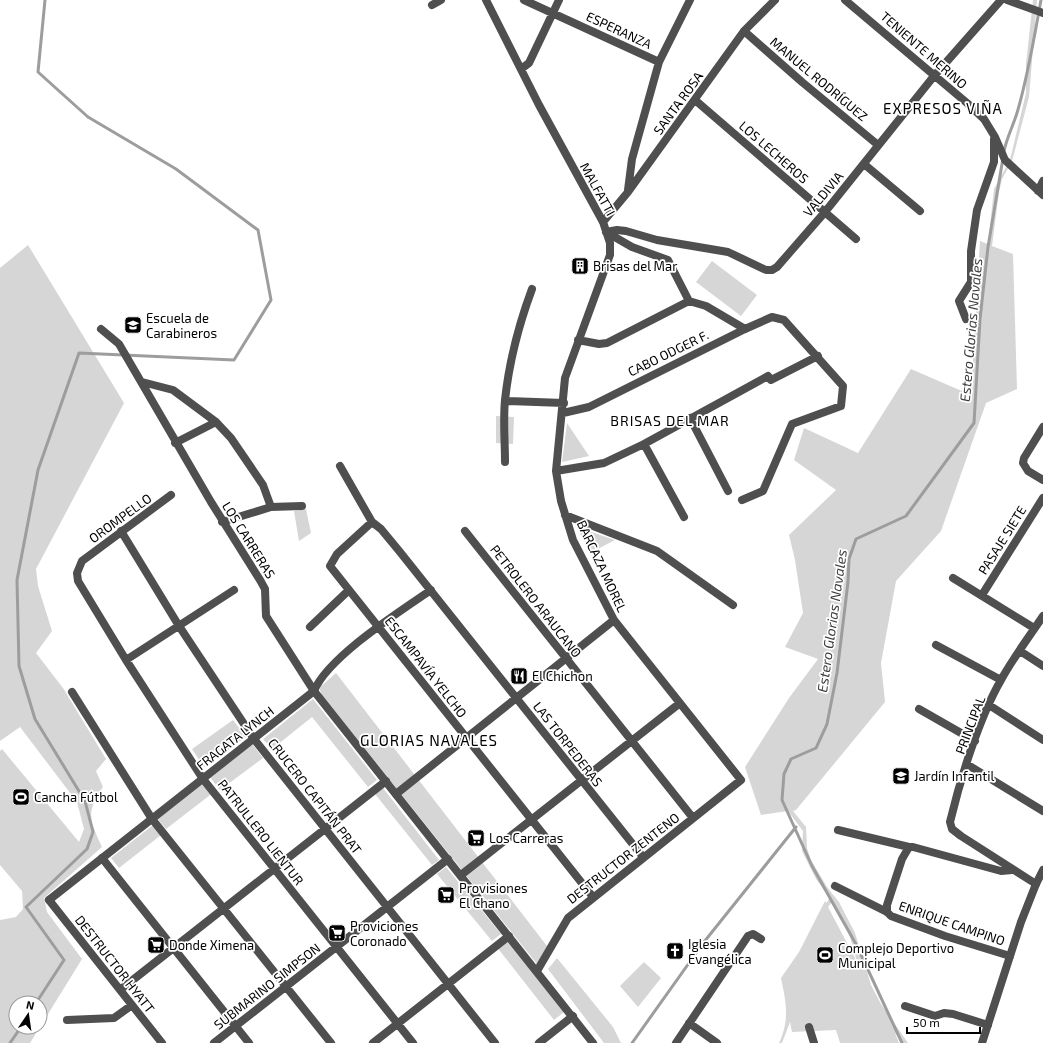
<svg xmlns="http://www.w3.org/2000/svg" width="1043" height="1043" font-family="'Exo 2',sans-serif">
<rect width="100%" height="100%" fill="#fff"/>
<!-- green -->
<path fill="#d6d6d6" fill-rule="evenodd" d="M1033 0H1037L1029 97 1012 161 1002 179 999 192 992 246 1013 254 1017 389 986 403 941 531 896 581 881 663 885 702 796 810 793 811 806 827 807 848 811 860 827 887 839 902 855 933 871 985 881 1004 908 1043H903L895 1033 899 1043H840L836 1030 792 1032 790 1022 782 1043H779C790 1020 786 1002 781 978L799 952 825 901 826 903 830 898 816 879 802 851 803 831 788 811 761 815 745 767 789 698 818 659 785 647 803 613 795 560 789 535 836 490 794 460 804 428 858 453 911 369 971 395 980 241 988 244 994 189 1010 160 1026 93V64ZM832 902 848 930 857 962 828 907Z
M28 245 124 403 36 569 38 586 52 631 36 653 63 688 106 759 96 771 103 787C85 813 90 820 102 847L44 898 47 912 82 959 40 1027V1003H16V1027H40L30 1043H0V920L16 917 23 909 22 891 0 865V751L2 749 79 842 84 829 77 802 20 727 0 741V268Z
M712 261 757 295 741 316 696 282Z
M496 416 514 417 513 444 496 443Z
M567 423 589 456 562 462Z
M306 509 311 533 299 541 294 511Z
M577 527 615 540 590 553Z
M336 673 547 946 537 964 322 695 319 688Z
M313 699 377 780 368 787 312 717 272 749 263 739Z
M233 720 246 737 204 767 192 749Z
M252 744 263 758 220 790 209 776Z
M204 780 214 792 166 829 157 818Z
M383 788 439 860 432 865 375 794Z
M153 825 161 835 119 868 111 858Z
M446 867 501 934 492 941 437 874Z
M506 938 564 1012 554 1020 496 946Z
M557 958 613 1027 621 1043H604L548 969Z
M644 962 661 978 638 1007 620 986Z"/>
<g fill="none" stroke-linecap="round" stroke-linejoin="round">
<!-- stream -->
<path stroke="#9d9d9d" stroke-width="3" d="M1004 151C1007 137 1013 126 1017 113 1028 76 1034 38 1041 0
M36 1003 64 960 26 907 87 849 93 832 85 801 35 719 19 666 17 580 38 470 79 353 234 360 271 300 258 230 176 169 88 117 38 72 45 0
M10 1043 21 1027
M632 1043 704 942 796 827
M902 1043 857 946 812 866 782 800 784 774 791 759 816 748 827 724 837 673 848 582 849 559 856 539 906 516 974 423 980 319 988 247 1003 158"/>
<!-- minor -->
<path stroke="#4f4f4f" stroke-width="8" d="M486 0 539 105 603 222 610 243V255L565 378 556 471 561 501 573 540 614 620 741 780 568 918 537 971
M524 0 659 62
M845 0 967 103 984 119 995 137 1005 160 1043 195
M1007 0 1043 13
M432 5 441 0
M744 31 802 82 878 145
M521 69 529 63 559 0
M695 100 856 239
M864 164 920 211
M628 190 632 159 659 62 690 0
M1038 191 1043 181
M603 222 628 192 744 31 775 0
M606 232 617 230 626 231 657 240 728 252 766 270H772L777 267 825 212 934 76 1001 0
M606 232 632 247 668 260 689 301 706 306 745 329
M966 319 959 301 971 282V251L977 210 994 162V139
M101 329 119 344 211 502 260 580 265 589 266 616 314 691
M578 340 599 344 607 343 689 301
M142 382 173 390 216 422 231 438 263 485 271 507
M505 401 564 403
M563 413 589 407 745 329 772 317 784 320 843 386 841 406 792 424 763 491 742 500
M690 418 728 491
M1043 427 1024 458 1023 463 1028 471 1043 480
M175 443 216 422
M644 444 684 517
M505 462C505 442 503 420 505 400 509 363 519 324 532 289
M340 466 372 522 381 529 400 552 643 857
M556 471 604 463 644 444 768 376 771 380 818 356
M171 495 82 561 77 573 78 581 126 660 203 779 413 1043
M565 515 657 551 733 605
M222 522 271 507 302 506
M372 522 337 554 330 566 593 897
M121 531 179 626 254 739 495 1043
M465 531 693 818
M953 578 1034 628
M982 595 1043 498
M310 627 349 590
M936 645 1001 680
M1020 651 1043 666
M126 660 234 590
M314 691C328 657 399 612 431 590
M72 692 152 819 331 1043
M989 705 1043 740
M919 709 975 741
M968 765 1043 811
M396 794 614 620
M838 830 909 847
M102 858 249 1043
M461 875 680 703
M1036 884 961 836 952 829 950 822C960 780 979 718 1001 680 1013 658 1029 637 1043 616
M835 886 887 912 891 916 945 936 1010 956
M49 900 162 1043
M887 912V905L902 859 909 847H913L1001 871 1012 870
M120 990 386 781
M905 1006 935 1016 944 1013 953 1014 988 1025
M67 1020 114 1018 132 1005
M689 1023 717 1043
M809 1027 814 1043
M214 1043 448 859
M373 1043 509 936
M539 1043 573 1016
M676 1043 748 936 753 934 761 939"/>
<!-- tertiary -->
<path stroke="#4f4f4f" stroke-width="8" d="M49 900 314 691 593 1043
M982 1043 1021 922 1036 884 1043 870"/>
</g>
<!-- icons -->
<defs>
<symbol id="building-square" viewBox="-11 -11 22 22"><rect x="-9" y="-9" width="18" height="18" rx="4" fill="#000" stroke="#fff"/><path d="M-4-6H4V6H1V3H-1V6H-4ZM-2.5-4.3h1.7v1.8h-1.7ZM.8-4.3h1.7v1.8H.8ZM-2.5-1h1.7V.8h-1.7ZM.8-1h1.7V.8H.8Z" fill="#fff"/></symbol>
<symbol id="university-square" viewBox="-11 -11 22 22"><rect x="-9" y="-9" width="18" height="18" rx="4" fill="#000" stroke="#fff"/><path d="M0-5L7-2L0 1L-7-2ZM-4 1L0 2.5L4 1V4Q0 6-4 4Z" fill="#fff"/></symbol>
<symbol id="restaurant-square" viewBox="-11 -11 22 22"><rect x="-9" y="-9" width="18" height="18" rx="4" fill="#000" stroke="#fff"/><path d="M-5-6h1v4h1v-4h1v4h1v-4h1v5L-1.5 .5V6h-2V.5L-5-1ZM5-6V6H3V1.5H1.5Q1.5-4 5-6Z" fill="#fff"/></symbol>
<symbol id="school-square" viewBox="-11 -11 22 22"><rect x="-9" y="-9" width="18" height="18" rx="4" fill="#000" stroke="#fff"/><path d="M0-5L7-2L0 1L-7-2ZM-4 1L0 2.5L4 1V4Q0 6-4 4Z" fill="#fff"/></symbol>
<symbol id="stadium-square" viewBox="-11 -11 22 22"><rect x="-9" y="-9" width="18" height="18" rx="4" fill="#000" stroke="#fff"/><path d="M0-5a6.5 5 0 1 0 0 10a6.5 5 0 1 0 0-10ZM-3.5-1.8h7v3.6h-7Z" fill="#fff"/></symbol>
<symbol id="supermarket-square" viewBox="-11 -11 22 22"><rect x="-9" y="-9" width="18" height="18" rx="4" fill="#000" stroke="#fff"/><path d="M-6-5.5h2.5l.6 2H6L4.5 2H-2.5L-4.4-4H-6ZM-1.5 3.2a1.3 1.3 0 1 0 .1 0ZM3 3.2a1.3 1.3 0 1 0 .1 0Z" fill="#fff"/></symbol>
<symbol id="church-square" viewBox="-11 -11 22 22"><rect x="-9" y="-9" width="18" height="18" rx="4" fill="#000" stroke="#fff"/><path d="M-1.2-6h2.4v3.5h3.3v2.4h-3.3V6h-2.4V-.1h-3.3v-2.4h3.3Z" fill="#fff"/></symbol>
</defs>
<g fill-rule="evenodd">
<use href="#building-square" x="570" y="256" width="20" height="20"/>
<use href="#university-square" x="123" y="315" width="20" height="20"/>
<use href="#restaurant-square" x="509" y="666" width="20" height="20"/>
<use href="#school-square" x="891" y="766" width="20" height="20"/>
<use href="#stadium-square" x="11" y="787" width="20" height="20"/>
<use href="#supermarket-square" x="466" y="828" width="20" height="20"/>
<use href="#supermarket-square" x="436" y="885" width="20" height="20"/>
<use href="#supermarket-square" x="327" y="923" width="20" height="20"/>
<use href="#supermarket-square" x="146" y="935" width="20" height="20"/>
<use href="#church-square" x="665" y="941" width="20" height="20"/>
<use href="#stadium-square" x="815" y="945" width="20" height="20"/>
</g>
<g text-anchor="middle" stroke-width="3.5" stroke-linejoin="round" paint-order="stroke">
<!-- street labels -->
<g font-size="13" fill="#000" stroke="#fff">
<text transform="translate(619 30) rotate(25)" y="5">ESPERANZA</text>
<text transform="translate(924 50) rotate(41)" y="5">TENIENTE MERINO</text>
<text transform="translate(819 79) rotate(40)" y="5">MANUEL RODRÍGUEZ</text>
<text transform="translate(678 103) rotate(-54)" y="5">SANTA ROSA</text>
<text transform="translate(774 152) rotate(41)" y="5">LOS LECHEROS</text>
<text transform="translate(598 189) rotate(61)" y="5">MALFATTI</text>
<text transform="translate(823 194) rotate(-50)" y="5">VALDIVIA</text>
<text transform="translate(668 353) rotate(-26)" y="5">CABO ODGER F.</text>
<text transform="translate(120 518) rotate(-36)" y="5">OROMPELLO</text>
<text transform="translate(249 540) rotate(58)" y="5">LOS CARRERAS</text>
<text transform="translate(1002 540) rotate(-58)" y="5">PASAJE SIETE</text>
<text transform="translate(602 566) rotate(65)" y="5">BARCAZA MOREL</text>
<text transform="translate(536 601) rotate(52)" y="5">PETROLERO ARAUCANO</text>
<text transform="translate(426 667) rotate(52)" y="5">ESCAMPAVÍA YELCHO</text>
<text transform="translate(970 725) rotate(-69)" y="5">PRINCIPAL</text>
<text transform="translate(235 738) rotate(-38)" y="5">FRAGATA LYNCH</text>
<text transform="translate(568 744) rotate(52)" y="5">LAS TORPEDERAS</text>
<text transform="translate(315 796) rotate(52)" y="5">CRUCERO CAPITÁN PRAT</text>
<text transform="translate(261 832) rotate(52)" y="5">PATRULLERO LIENTUR</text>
<text transform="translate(623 858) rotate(-38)" y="5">DESTRUCTOR ZENTENO</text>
<text transform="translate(952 923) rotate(19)" y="5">ENRIQUE CAMPINO</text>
<text transform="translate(115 964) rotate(52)" y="5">DESTRUCTOR HYATT</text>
<text transform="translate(267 986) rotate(-38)" y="5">SUBMARINO SIMPSON</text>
</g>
<!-- poi labels -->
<g font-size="13" fill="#000" stroke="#fff" text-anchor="start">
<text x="593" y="271">Brisas del Mar</text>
<text x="146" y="323">Escuela de<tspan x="146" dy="15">Carabineros</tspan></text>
<text x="532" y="681">El Chichon</text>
<text x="914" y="781">Jardín Infantil</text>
<text x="34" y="802">Cancha Fútbol</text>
<text x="489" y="843">Los Carreras</text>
<text x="459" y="893">Provisiones<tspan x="459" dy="15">El Chano</tspan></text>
<text x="350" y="931">Proviciones<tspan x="350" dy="15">Coronado</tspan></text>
<text x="688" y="949">Iglesia<tspan x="688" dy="15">Evangélica</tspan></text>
<text x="169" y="950">Donde Ximena</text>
<text x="838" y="953">Complejo Deportivo<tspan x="838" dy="15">Municipal</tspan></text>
</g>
<!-- water labels -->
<g font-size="14" font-style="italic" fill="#3e3e3e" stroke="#fff">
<text transform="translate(971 330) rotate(-85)" y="5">Estero Glorias Navales</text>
<text transform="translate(832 621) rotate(-82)" y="5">Estero Glorias Navales</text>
</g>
<!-- neighbourhood labels -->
<g font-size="14" letter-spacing="1" fill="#000" stroke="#fff">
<text x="670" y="426">BRISAS DEL MAR</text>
</g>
<!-- quarter labels -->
<g font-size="15" letter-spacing="1" fill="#000" stroke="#fff">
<text x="943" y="114">EXPRESOS VIÑA</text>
<text x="429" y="746">GLORIAS NAVALES</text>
</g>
</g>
<!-- north arrow -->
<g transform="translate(28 1015) rotate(13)"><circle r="19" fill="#ffffff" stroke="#999999"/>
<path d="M0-3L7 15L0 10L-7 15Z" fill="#000000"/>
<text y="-6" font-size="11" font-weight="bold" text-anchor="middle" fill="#000000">N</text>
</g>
<!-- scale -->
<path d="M907 1027v6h73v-6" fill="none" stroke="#000000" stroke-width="2"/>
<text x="913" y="1027" font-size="12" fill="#000000" stroke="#ffffff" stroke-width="3" paint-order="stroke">50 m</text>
</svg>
